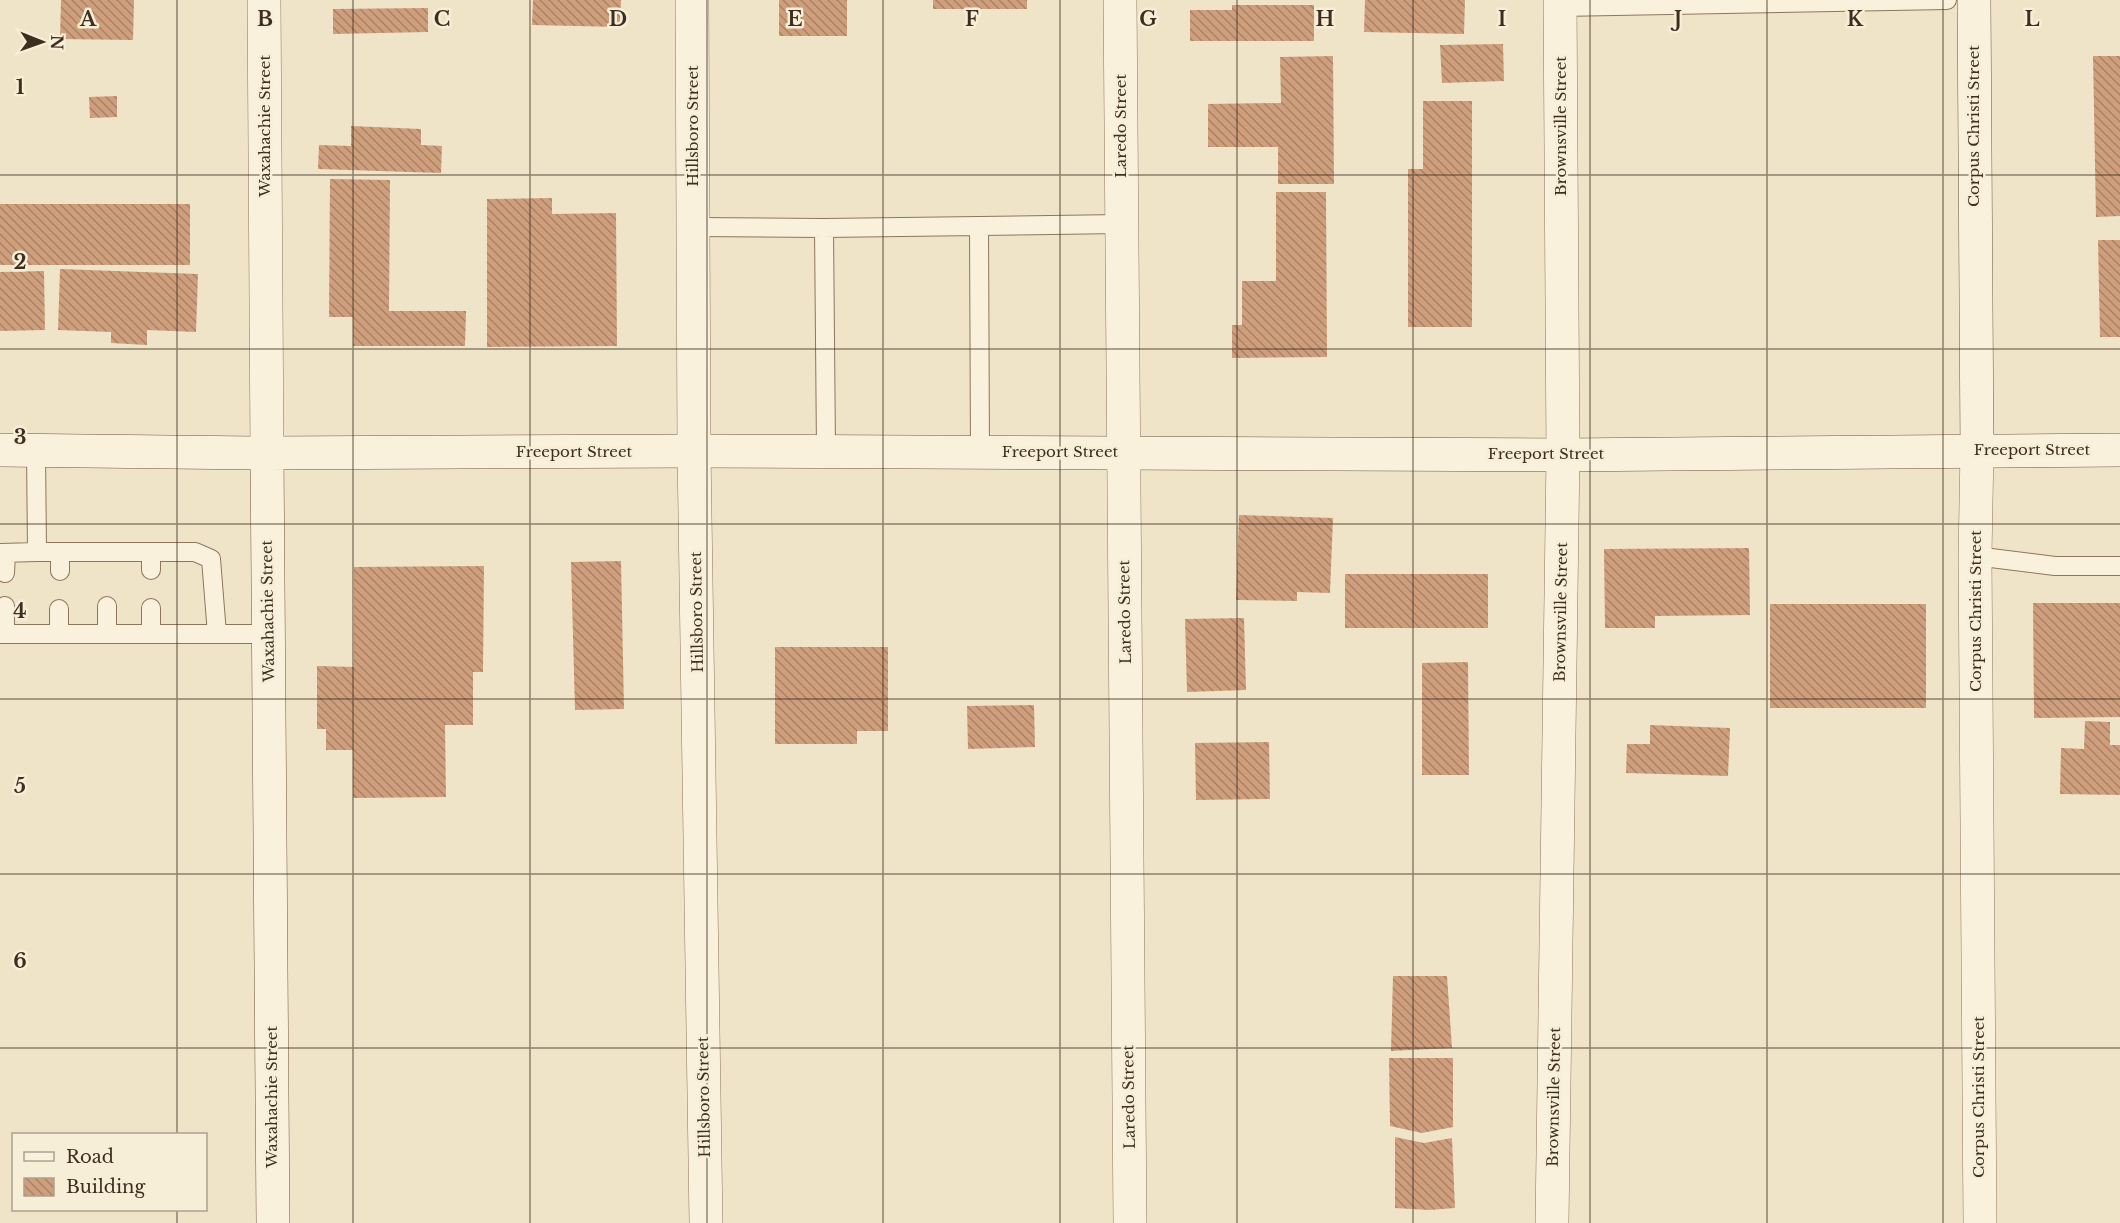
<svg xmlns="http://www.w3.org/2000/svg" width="2120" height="1223" font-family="'Libre Baskerville',serif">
<defs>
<pattern id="building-back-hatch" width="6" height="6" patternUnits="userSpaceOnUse" patternTransform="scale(1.5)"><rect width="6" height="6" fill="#cf9f7d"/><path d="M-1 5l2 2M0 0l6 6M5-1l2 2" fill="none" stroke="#a98266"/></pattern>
</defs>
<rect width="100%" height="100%" fill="#f0e4c8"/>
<!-- building -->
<path fill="url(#building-back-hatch)" d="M61 0H134L133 40 60 39Z
M533 0H621L620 27 532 25Z
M779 0H847V36H779Z
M933 0H1027V9H933Z
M1365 0H1465L1464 34 1364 32Z
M1232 5H1314V41H1190V10H1232Z
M428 8V32L333 34V9Z
M1503 44 1504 81 1442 83 1440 45Z
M1333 56 1334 184H1278V147H1208V104L1281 103 1280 57Z
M2093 56H2120V216L2096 217Z
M117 96V117L90 118 89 97Z
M1423 101H1472V327H1408V169H1423Z
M351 126 421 129V145L442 146 441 173 318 169 319 145 351 146Z
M330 179 390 180 389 311H466L465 346H353V317H329Z
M1276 192H1326L1327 357 1232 358V325H1242V281H1276Z
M552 198V214L616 213 617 346 487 347V199Z
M0 204H190V265H0Z
M2098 240H2120V337H2100Z
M60 269 198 274 196 332 147 330V345L111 343V332L58 330Z
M44 271 45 330 0 331V272Z
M1239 515 1333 518 1330 593 1297 592V601L1236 600Z
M1749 548 1750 615 1655 616V628H1605L1604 549Z
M621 561 624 709 575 710 571 562Z
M484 566 483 672H473V725H445L446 797 353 798V750H326V729H317V666L354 667V567Z
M1345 574H1488V628H1345Z
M2033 603H2120V717L2034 718Z
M1770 604H1926V708H1770Z
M1244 618 1246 690 1187 692 1185 619Z
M775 647H888V731H857V744H775Z
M1468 662 1469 775H1422V663Z
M1034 705 1035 747 968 749 967 706Z
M2085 721 2110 722V745H2120V795L2060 794 2061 748 2084 749Z
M1650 725 1730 728 1728 776 1626 773 1627 744H1650Z
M1269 742 1270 799 1196 800 1195 743Z
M1393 976H1447L1452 1048 1391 1051Z
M1389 1058H1453V1127L1422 1133 1390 1126Z
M1395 1137 1424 1143 1452 1138 1455 1208 1429 1210 1395 1208Z"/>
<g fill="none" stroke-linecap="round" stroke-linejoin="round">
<defs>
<path id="lane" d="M1560 7 1947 0
M979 226 980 452
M694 227 824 228 1121 224
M824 228 826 451
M37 552H195L211 559 217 634
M60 552V571
M151 552V570
M0 553 37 552 36 450
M1975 556 2055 566H2120
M5 573 6 553
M107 606V634
M151 608V634
M59 609V634
M0 634H269
M5 634V606"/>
<path id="street" d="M264 0 267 453
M692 0 694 451 706 1223
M1120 0 1130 1223
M1977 450 1975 556 1980 1223
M1552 1223 1563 455 1560 0"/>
<path id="secondary" d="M1974 0 1977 450
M0 450 267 453 694 451 1563 455 2120 450
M267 453 273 1223"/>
</defs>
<!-- lane casing -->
<use href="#lane" stroke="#8d765c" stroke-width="20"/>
<!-- street casing -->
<use href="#street" stroke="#8d765c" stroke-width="34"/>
<!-- secondary casing -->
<use href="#secondary" stroke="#6f573f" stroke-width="34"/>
<!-- lane -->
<use href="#lane" stroke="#faf1dc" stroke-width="18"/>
<!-- street -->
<use href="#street" stroke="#faf1dc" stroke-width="33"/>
<!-- secondary -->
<use href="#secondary" stroke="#faf1dc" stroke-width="33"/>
</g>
<!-- grid -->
<path fill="none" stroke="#3d2e20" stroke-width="1.5" stroke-opacity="0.55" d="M177 0V1134M353 0V1223M530 0V1223M707 0V1223M883 0V1223M1060 0V1223M1237 0V1223M1413 0V1223M1590 0V1223M1767 0V1223M1943 0V1223M0 175H2120M0 349H2120M0 524H2120M0 699H2120M0 874H2120M0 1048H2120M177 1210V1223"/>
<g text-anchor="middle" stroke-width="5" stroke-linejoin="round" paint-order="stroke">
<!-- street labels -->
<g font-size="15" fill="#3d2e20" stroke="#f7eed8">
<text transform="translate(265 126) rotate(-90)" y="5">Waxahachie Street</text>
<text transform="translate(693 126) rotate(-90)" y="5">Hillsboro Street</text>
<text transform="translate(1121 126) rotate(-90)" y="5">Laredo Street</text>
<text transform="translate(1561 126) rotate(-90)" y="5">Brownsville Street</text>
<text transform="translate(1974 126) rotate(-90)" y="5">Corpus Christi Street</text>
<text x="2032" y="455">Freeport Street</text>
<text x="574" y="457">Freeport Street</text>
<text x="1060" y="457">Freeport Street</text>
<text x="1546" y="459">Freeport Street</text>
<text transform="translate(268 611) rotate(-91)" y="5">Waxahachie Street</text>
<text transform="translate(1976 611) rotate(-90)" y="5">Corpus Christi Street</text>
<text transform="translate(697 612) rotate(-91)" y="5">Hillsboro Street</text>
<text transform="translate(1125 612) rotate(-91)" y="5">Laredo Street</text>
<text transform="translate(1561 612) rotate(-89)" y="5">Brownsville Street</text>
<text transform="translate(272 1097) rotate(-90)" y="5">Waxahachie Street</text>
<text transform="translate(704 1097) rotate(-91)" y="5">Hillsboro Street</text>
<text transform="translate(1129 1097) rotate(-91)" y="5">Laredo Street</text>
<text transform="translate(1554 1097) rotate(-89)" y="5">Brownsville Street</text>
<text transform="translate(1979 1097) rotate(-90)" y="5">Corpus Christi Street</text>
</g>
</g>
<g font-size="20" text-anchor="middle" font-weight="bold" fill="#3d2e20" stroke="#f7eed8" stroke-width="5" stroke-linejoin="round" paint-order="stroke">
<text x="88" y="26">A</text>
<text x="265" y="26">B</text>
<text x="442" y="26">C</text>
<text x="618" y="26">D</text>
<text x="795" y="26">E</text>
<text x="972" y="26">F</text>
<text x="1148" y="26">G</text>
<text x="1325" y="26">H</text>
<text x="1502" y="26">I</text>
<text x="1678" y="26">J</text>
<text x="1855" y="26">K</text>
<text x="2032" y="26">L</text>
<text x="20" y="94">1</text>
<text x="20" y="269">2</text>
<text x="20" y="444">3</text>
<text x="20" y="618">4</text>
<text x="20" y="793">5</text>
<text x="20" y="968">6</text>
</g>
<!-- legend -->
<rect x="12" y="1133" width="195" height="78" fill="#f7eed8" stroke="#ada18e" stroke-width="1.5"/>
<rect x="24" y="1152" width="30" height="9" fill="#faf1dc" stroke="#ada18e" stroke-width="1.5"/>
<text x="66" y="1163" font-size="18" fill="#3d2e20">Road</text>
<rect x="24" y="1178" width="30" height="18" fill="url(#building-back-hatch)" stroke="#ada18e" stroke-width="1.5"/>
<text x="66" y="1193" font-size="18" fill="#3d2e20">Building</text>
<!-- north arrow -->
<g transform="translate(42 42) rotate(91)" stroke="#f7eed8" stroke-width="4.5" paint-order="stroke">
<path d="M0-4.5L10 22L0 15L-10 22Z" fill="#3d2e20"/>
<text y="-9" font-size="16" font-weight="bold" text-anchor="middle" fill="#3d2e20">N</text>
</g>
</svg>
